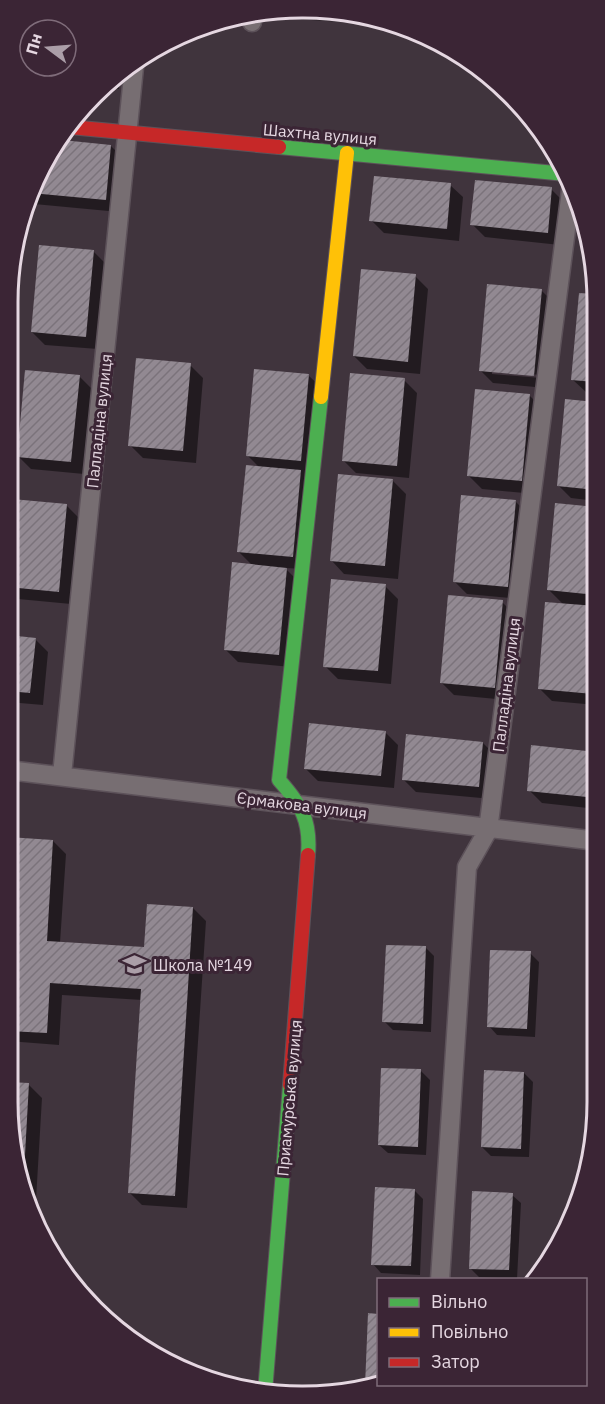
<svg xmlns="http://www.w3.org/2000/svg" width="605" height="1404" font-family="'IBM Plex Sans',sans-serif">
<defs>
<pattern id="building-hatch" width="6" height="6" patternUnits="userSpaceOnUse" patternTransform="scale(1.5)"><rect width="6" height="6" fill="#928992"/><path d="M-1 1l2-2M0 6l6-6M5 7l2-2" fill="none" stroke="#7b737b"/></pattern>
</defs>
<rect width="100%" height="100%" fill="#40343d"/>
<!-- shadow -->
<path fill="#0007" fill-rule="evenodd" d="M285 8 358 18 357 23 296 19Z
M120 78 119 89 107 88Z
M61 142 111 146 124 159 119 212 34 204 28 199Z
M450 185 463 197 459 241 384 233 371 220Z
M551 189 564 202 560 245 485 237 472 224Z
M93 251 106 264 98 349 45 345 32 332Z
M415 276 428 289 420 374 367 369 354 356Z
M541 290 554 303 546 388 493 383 480 370ZM492 371 541 375V378L492 374Z
M581 294 595 296V393L586 392 573 380Z
M190 365 203 378 196 463 143 458 130 445Z
M79 376 92 389 84 474 31 469 18 456Z
M309 376 322 388 305 569 285 568 299 582 291 667 238 662 225 649 253 566 239 552 260 468 248 456Z
M404 380 417 393 409 478 356 473 343 460Z
M529 395 542 408 535 494 482 489 469 476Z
M566 400 595 403 596 501 571 498 558 485Z
M393 481 406 494 398 579 344 574 332 561Z
M14 501 67 506 80 519 71 604 18 599 8 588Z
M515 501 528 514 520 599 467 594 454 581Z
M596 508V705L552 701 539 688 564 605 549 590Z
M385 586 398 599 391 684 338 679 325 666Z
M502 602 515 615 507 700 454 695 441 682Z
M8 637 35 639 48 652 43 705 8 702Z
M385 732 398 745 394 788 318 781 305 768Z
M483 743 496 756 492 799 416 792 403 779Z
M533 747 596 753 597 809 542 803 529 790Z
M8 838 53 841 66 854 60 943 146 948 193 908 206 921 187 1208 142 1205 129 1192 142 1000 62 995 59 1045 8 1041Z
M426 948 434 956 431 1032 393 1030 384 1021Z
M530 953 539 962 535 1037 497 1035 489 1026Z
M421 1071 430 1080 426 1155 388 1153 379 1145Z
M524 1073 533 1082 529 1157 491 1156 482 1147Z
M8 1084 29 1085 42 1098 35 1217 23 1197 8 1102Z
M415 1191 423 1199 420 1275 381 1273 373 1264Z
M512 1195 521 1203 517 1279 479 1277 470 1268Z
M369 1315H378V1381L366 1386Z"/>
<!-- building -->
<path fill="url(#building-hatch)" d="M62 140 111 145 106 200 31 193Z
M374 176 451 183 447 229 369 221Z
M475 180 552 187 548 233 470 225Z
M39 245 94 250 86 337 31 332Z
M361 269 416 274 408 362 353 356Z
M487 284 542 289 534 376 479 371Z
M579 293 595 294V382L571 380Z
M136 358 191 363 183 451 128 446Z
M254 369 309 374 301 461 246 456Z
M25 370 80 375 71 462 17 457Z
M350 373 405 378 397 466 342 461Z
M475 389 530 394 522 481 467 476Z
M565 399 595 402 596 490 557 486Z
M246 465 301 470 293 557 237 552Z
M338 474 393 479 385 566 330 561Z
M461 495 516 500 508 587 453 582Z
M12 499 67 504 59 592 8 587Z
M555 503 596 507V595L547 590Z
M232 562 287 568 279 655 224 650Z
M331 579 386 584 378 671 323 667Z
M448 595 503 600 495 688 440 683Z
M545 602 596 606 593 694 538 689Z
M8 635 36 638 30 693 8 691Z
M309 723 386 731 381 776 304 769Z
M406 734 483 742 479 787 402 780Z
M531 745 596 752 597 798 527 791Z
M8 837 53 840 47 941 144 947 147 904 193 907 175 1196 128 1193 141 989 50 983 47 1033 8 1031Z
M386 945 426 946 423 1024 382 1022Z
M490 950 531 951 527 1029 487 1027Z
M381 1068 421 1069 418 1147 378 1145Z
M484 1070 524 1072 521 1149 481 1147Z
M8 1082 29 1083 23 1191 7 1102Z
M375 1187 415 1189 411 1266 371 1265Z
M472 1191 513 1193 509 1270 469 1269Z
M368 1313 378 1314V1381L365 1386Z"/>
<g fill="none" stroke-linecap="round" stroke-linejoin="round">
<defs>
<path id="street" d="M252 22V16
M8 770 597 841
M62 775 134 67
M440 1280 467 867 488 830 572 183"/>
<path id="fast" d="M279 147 566 174
M308 855C311 820 301 805 279 780L321 397
M265 1392 290 1085"/>
<path id="slow" d="M321 397 347 153"/>
<path id="jam" d="M70 127 279 147
M290 1085 308 855"/>
</defs>
<!-- street casing -->
<use href="#street" stroke="#5d525a" stroke-width="21"/>
<!-- fast casing -->
<use href="#fast" stroke="#5d525a" stroke-width="16"/>
<!-- slow casing -->
<use href="#slow" stroke="#5d525a" stroke-width="16"/>
<!-- jam casing -->
<use href="#jam" stroke="#5d525a" stroke-width="16"/>
<!-- street -->
<use href="#street" stroke="#776e72" stroke-width="18"/>
<!-- fast -->
<use href="#fast" stroke="#4caf50" stroke-width="14"/>
<!-- slow -->
<use href="#slow" stroke="#ffc107" stroke-width="14"/>
<!-- jam -->
<use href="#jam" stroke="#c62828" stroke-width="14"/>
</g>
<!-- icons -->
<defs>
<symbol id="school-bare" viewBox="-9 -9 18 18"><path d="M0-5L7-2L0 1L-7-2ZM-4 1L0 2.5L4 1V4Q0 6-4 4Z" fill="#ab9ea8" stroke="#3b2535" stroke-width="2.5" paint-order="stroke"/></symbol>
</defs>
<g fill-rule="evenodd">
<use href="#school-bare" x="118" y="948" width="33" height="33"/>
</g>
<g text-anchor="middle" stroke-width="6" stroke-linejoin="round" paint-order="stroke">
<!-- street labels -->
<g font-size="16" fill="#e5d7e1" stroke="#3b2535">
<text transform="translate(320 134) rotate(5)" y="6">Шахтна вулиця</text>
<text transform="translate(99 421) rotate(-84)" y="6">Палладіна вулиця</text>
<text transform="translate(506 685) rotate(-83)" y="6">Палладіна вулиця</text>
<text transform="translate(302 805) rotate(7)" y="6">Єрмакова вулиця</text>
<text transform="translate(289 1098) rotate(-85)" y="6">Приамурська вулиця</text>
</g>
<!-- poi labels -->
<g font-size="16" fill="#e5d7e1" stroke="#3b2535" text-anchor="start">
<text x="153" y="971">Школа №149</text>
</g>
</g>
<!-- crop -->
<path d="M0 0H605V1404H0ZM302 18H303A284 284 0 0 1 587 302V1102A284 284 0 0 1 303 1386H302A284 284 0 0 1 18 1102V302A284 284 0 0 1 302 18Z" fill="#3b2535" fill-rule="evenodd"/>
<path fill="none" stroke="#e5d7e1" stroke-width="3" d="M302 18H303A284 284 0 0 1 587 302V1102A284 284 0 0 1 303 1386H302A284 284 0 0 1 18 1102V302A284 284 0 0 1 302 18Z"/>
<!-- legend -->
<rect x="377" y="1278" width="210" height="108" fill="#3b2535" stroke="#7f6c7a" stroke-width="1.5"/>
<rect x="389" y="1298" width="30" height="9" fill="#4caf50" stroke="#7f6c7a" stroke-width="1.5"/>
<text x="431" y="1308" font-size="18" fill="#e5d7e1">Вільно</text>
<rect x="389" y="1328" width="30" height="9" fill="#ffc107" stroke="#7f6c7a" stroke-width="1.5"/>
<text x="431" y="1338" font-size="18" fill="#e5d7e1">Повільно</text>
<rect x="389" y="1358" width="30" height="9" fill="#c62828" stroke="#7f6c7a" stroke-width="1.5"/>
<text x="431" y="1368" font-size="18" fill="#e5d7e1">Затор</text>
<!-- north arrow -->
<g transform="translate(48 48) rotate(286)"><circle r="28" fill="#3b2535" stroke="#7f6c7a" stroke-width="1.5"/>
<path d="M0-4.5L10 22L0 15L-10 22Z" fill="#ab9ea8"/>
<text y="-9" font-size="16" font-weight="bold" text-anchor="middle" fill="#e5d7e1">Пн</text>
</g>
</svg>
